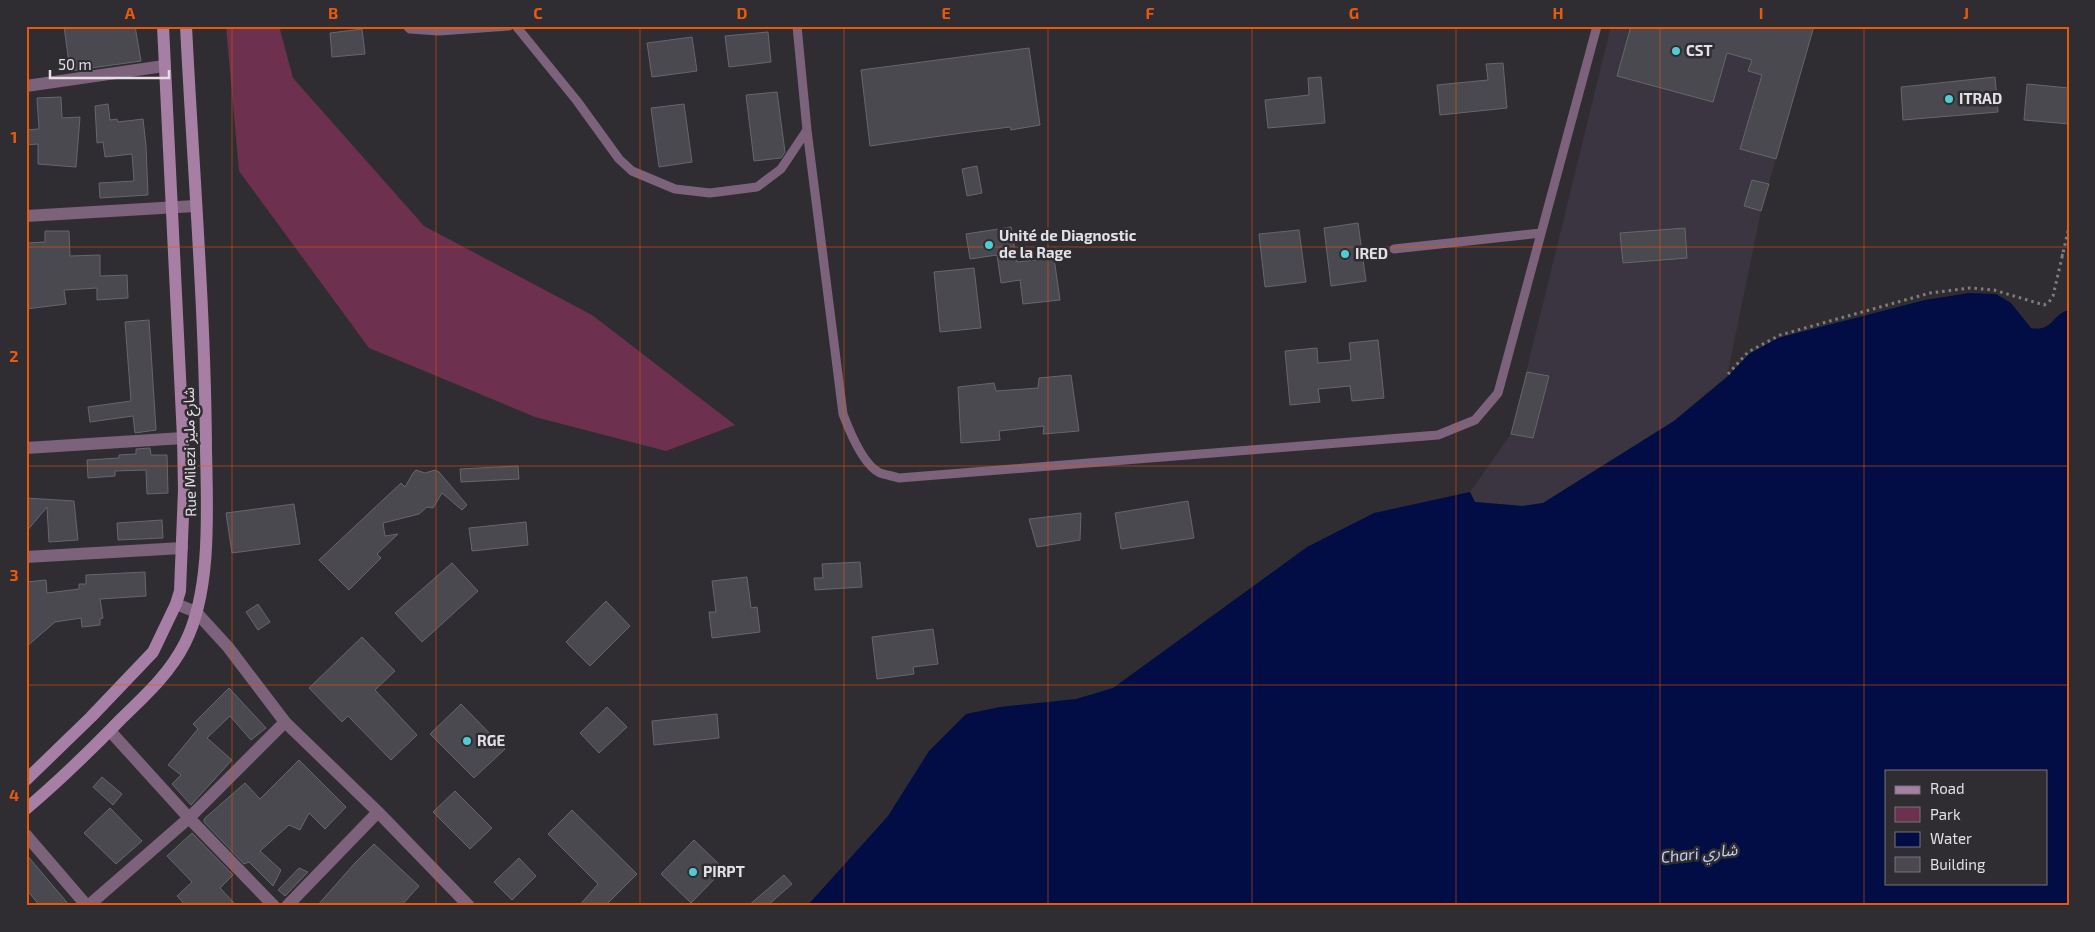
<svg xmlns="http://www.w3.org/2000/svg" width="2095" height="932" font-family="'Exo 2','Noto Sans Arabic',sans-serif">
<rect width="100%" height="100%" fill="#302d32"/>
<!-- built -->
<path fill="#3a3540" d="M1611 26H1814L1761 211 1727 376 1674 421 1543 503 1523 506 1475 502 1470 492 1511 434Z"/>
<!-- green -->
<path fill="#6d304e" d="M226 26H279L293 78 424 226 592 315 735 425 666 451 535 417 369 348 239 171Z"/>
<!-- water -->
<path fill="#020c45" fill-rule="evenodd" d="M1969 293 1996 294 2011 303 2031 328C2053 332 2052 314 2069 310V906H807L888 816 929 751 966 714 1000 707 1076 699 1113 688 1307 547 1374 513 1470 492 1475 502 1523 506 1543 503 1674 421 1727 377 1749 354 1778 338 1925 300ZM1886 771H2046V883H1886Z"/>
<!-- building -->
<path fill="#49494f" stroke="#66666c" d="M64 26H135L141 61 70 71Z
M1631 26H1814L1776 159 1740 149 1762 75 1748 71 1752 60 1727 53 1713 102 1617 76Z
M362 29 365 54 332 57 330 33Z
M768 32 771 62 729 67 725 36Z
M692 37 697 71 652 77 647 43Z
M1029 48 1040 125 1011 130 1010 127 962 133 870 146 861 70Z
M1503 63 1507 108 1440 115 1437 85 1488 80 1486 64Z
M1321 77 1325 123 1268 128 1265 100 1309 95 1308 78Z
M1995 77 1998 112 1903 120 1901 87Z
M2027 84 2069 88V124L2024 120Z
M777 92 785 152 781 158 754 161 746 95Z
M61 97 62 118 80 117 76 167 38 164V144L26 145V130L39 129 37 98Z
M108 104 110 120 117 119 118 122 143 119 146 146 148 195 100 198 99 183 134 181 132 154 105 157 103 142 97 143 95 106Z
M684 104 692 162 659 167 651 108Z
M977 166 982 193 967 196 962 169Z
M1752 180 1769 184 1761 211 1744 206Z
M1358 223 1366 281 1331 286 1324 228Z
M1011 227 1017 262 1054 258 1060 300 1023 304 1020 280 1001 283 997 255 970 259 966 234Z
M1685 228 1687 258 1623 263 1620 233Z
M1299 230 1306 282 1265 287 1259 234Z
M45 231H69L70 256 100 255V276L127 275 128 298 97 300V288L64 290 66 304 26 309V243L45 242Z
M974 268 981 328 940 332 934 272Z
M149 320 156 430 135 433 133 416 90 422 88 407 131 401 125 322Z
M1378 340 1384 398 1352 401 1350 386 1318 389 1320 402 1290 405 1285 351 1317 348 1318 363 1351 360 1349 343Z
M1527 372 1549 376 1533 438 1511 434Z
M1071 375 1079 431 1043 434 1044 426 999 431 1000 440 961 443 958 387 994 383 996 391 1038 388 1039 378Z
M150 448 151 455H167L168 493 147 494 146 470 115 471V476L88 478 87 460 119 458V455L136 454V449Z
M518 466 519 479 461 482 460 469Z
M416 470 425 473 435 470 439 472 467 505 462 510 442 493 433 508 427 507 419 514 383 523 385 536 398 534 377 554 381 558 349 590 319 560 401 483 405 487 413 473Z
M26 498 74 501 78 540 49 542 47 507 26 532Z
M1188 501 1194 538 1121 549 1115 513Z
M294 504 300 544 232 553 226 513Z
M1081 513 1080 540 1037 547 1029 519Z
M162 520 163 538 118 540 117 523Z
M526 522 528 545 472 551 469 528Z
M860 562 862 587 815 590 814 578H823L822 564Z
M452 563 478 591 422 642 395 613Z
M145 572 146 596 100 599 103 618 100 619V625L82 627 81 618 55 622 26 647V582L46 580 47 593 79 589V584H86V575Z
M747 577 751 608 757 607 760 632 712 638 709 612H716L712 581Z
M606 601 630 626 590 666 566 642Z
M258 604 270 622 258 630 246 612Z
M933 629 938 664 913 667 914 674 877 679 872 637Z
M362 637 395 671 375 690 417 735 391 760 348 716 342 722 309 688Z
M229 688 266 728 251 740 230 716 207 738 232 760 191 805 172 784 181 775 168 765 198 729 193 724Z
M461 704 505 749 474 778 430 734Z
M607 707 627 727 599 753 580 733Z
M717 714 719 738 654 745 652 721Z
M299 760 346 807 325 829 309 813 300 830 289 825 260 851 281 870 273 886 249 862 244 864 204 822V819L245 783 260 799Z
M102 777 122 794 113 805 93 787Z
M455 791 492 828 470 849 433 812Z
M110 808 142 841 116 864 84 833Z
M572 810 637 874 605 906H579L598 884 548 834Z
M192 833 233 875 220 888 237 906H186L177 896 192 882 167 856Z
M694 840 724 869 691 903 661 874Z
M374 844 419 886 401 906H317L354 864Z
M26 854 70 906H40L26 889Z
M519 858 536 876 512 900 494 882Z
M299 868 308 872 285 896 278 890Z
M784 875 792 884 767 906H748Z"/>
<g fill="none" stroke-linecap="round" stroke-linejoin="round">
<!-- path -->
<path stroke="#807d82" stroke-width="3" stroke-dasharray="2.5 4" stroke-linecap="butt" d="M2061 255 2069 257
M1728 374 1748 352 1780 335 1930 293 1970 288 1994 290 2044 305 2049 302 2053 296 2069 227"/>
<!-- lane -->
<path stroke="#7c627a" stroke-width="9" d="M407 26 410 29 439 31 509 26
M516 26 577 101 619 159 632 171 675 189 710 193 757 187 781 169 807 130
M797 26 807 130 843 414C849 430 863 465 880 473 886 475 893 476 899 478L1438 435 1475 420 1498 393 1597 26
M1394 249 1541 233"/>
<!-- street -->
<path stroke="#7c627a" stroke-width="12" d="M26 86 164 66
M26 216 195 206
M26 448 183 438
M26 557 182 548
M176 604 196 612 228 647 285 722 378 812 469 906
M110 731 189 818 274 906
M26 835 87 906
M88 906 189 818 285 722
M287 906 378 812"/>
<!-- secondary -->
<path stroke="#a87fa4" stroke-width="12" d="M26 780 91 717 153 652 176 604 180 591 184 490 183 438 163 26
M26 809C60 780 91 750 122 718 146 695 170 673 185 643 212 590 207 508 206 449 205 308 193 167 186 26"/>
</g>
<!-- grid -->
<path fill="none" stroke="#e8590c" stroke-width="1" stroke-opacity="0.55" d="M232 26V906M436 26V906M640 26V906M844 26V906M1048 26V906M1252 26V906M1456 26V906M1660 26V906M1864 26V906M26 247H2069M26 466H2069M26 685H2069"/>
<!-- markers -->
<g fill="#51ccd3" stroke="#302d32" stroke-width="2">
<circle cx="1676" cy="51" r="5"/>
<circle cx="1949" cy="99" r="5"/>
<circle cx="989" cy="245" r="5"/>
<circle cx="1345" cy="254" r="5"/>
<circle cx="467" cy="741" r="5"/>
<circle cx="693" cy="872" r="5"/>
</g>
<g text-anchor="middle" stroke-width="5" stroke-linejoin="round" paint-order="stroke">
<!-- poi labels -->
<g font-size="15" font-weight="bold" fill="#e2e0e4" stroke="#302d32" text-anchor="start">
<text x="1686" y="56">CST</text>
<text x="1959" y="104">ITRAD</text>
<text x="999" y="241">Unité de Diagnostic<tspan x="999" dy="17">de la Rage</tspan></text>
<text x="1355" y="259">IRED</text>
<text x="477" y="746">RGE</text>
<text x="703" y="877">PIRPT</text>
</g>
<!-- street labels -->
<g font-size="15" fill="#e2e0e4" stroke="#302d32">
<text transform="translate(190 452) rotate(-91)" y="5">Rue Milezi شارع مليز</text>
</g>
<!-- water labels -->
<g font-size="16" font-style="italic" fill="#bed0f4" stroke="#302d32">
<text transform="translate(1699 853) rotate(-6)" y="6">Chari شاري</text>
</g>
</g>
<!-- border -->
<rect width="2095" height="932" fill="none" stroke="#302d32" stroke-width="55"/>
<!-- legend -->
<rect x="1885" y="770" width="162" height="115" fill="#302d32" stroke="#777579"/>
<rect x="1895" y="786" width="25" height="8" fill="#a87fa4" stroke="#777579"/>
<text x="1930" y="794" font-size="15" fill="#e2e0e4">Road</text>
<rect x="1895" y="807" width="25" height="15" fill="#6d304e" stroke="#777579"/>
<text x="1930" y="820" font-size="15" fill="#e2e0e4">Park</text>
<rect x="1895" y="832" width="25" height="15" fill="#020c45" stroke="#777579"/>
<text x="1930" y="844" font-size="15" fill="#e2e0e4">Water</text>
<rect x="1895" y="857" width="25" height="15" fill="#49494f" stroke="#777579"/>
<text x="1930" y="870" font-size="15" fill="#e2e0e4">Building</text>
<!-- scale -->
<path d="M50 70v8h119v-8" fill="none" stroke="#e2e0e4" stroke-width="2.5"/>
<text x="58" y="70" font-size="15" fill="#e2e0e4" stroke="#302d32" stroke-width="4" paint-order="stroke">50 m</text>
<rect x="28" y="28" width="2040" height="876" fill="none" stroke="#e8590c" stroke-width="2"/>
<g font-size="16" text-anchor="middle" font-weight="bold" fill="#e8590c">
<text x="130" y="19">A</text>
<text x="333" y="19">B</text>
<text x="538" y="19">C</text>
<text x="742" y="19">D</text>
<text x="946" y="19">E</text>
<text x="1150" y="19">F</text>
<text x="1354" y="19">G</text>
<text x="1558" y="19">H</text>
<text x="1761" y="19">I</text>
<text x="1966" y="19">J</text>
<text x="14" y="143">1</text>
<text x="14" y="362">2</text>
<text x="14" y="581">3</text>
<text x="14" y="801">4</text>
</g>
</svg>
